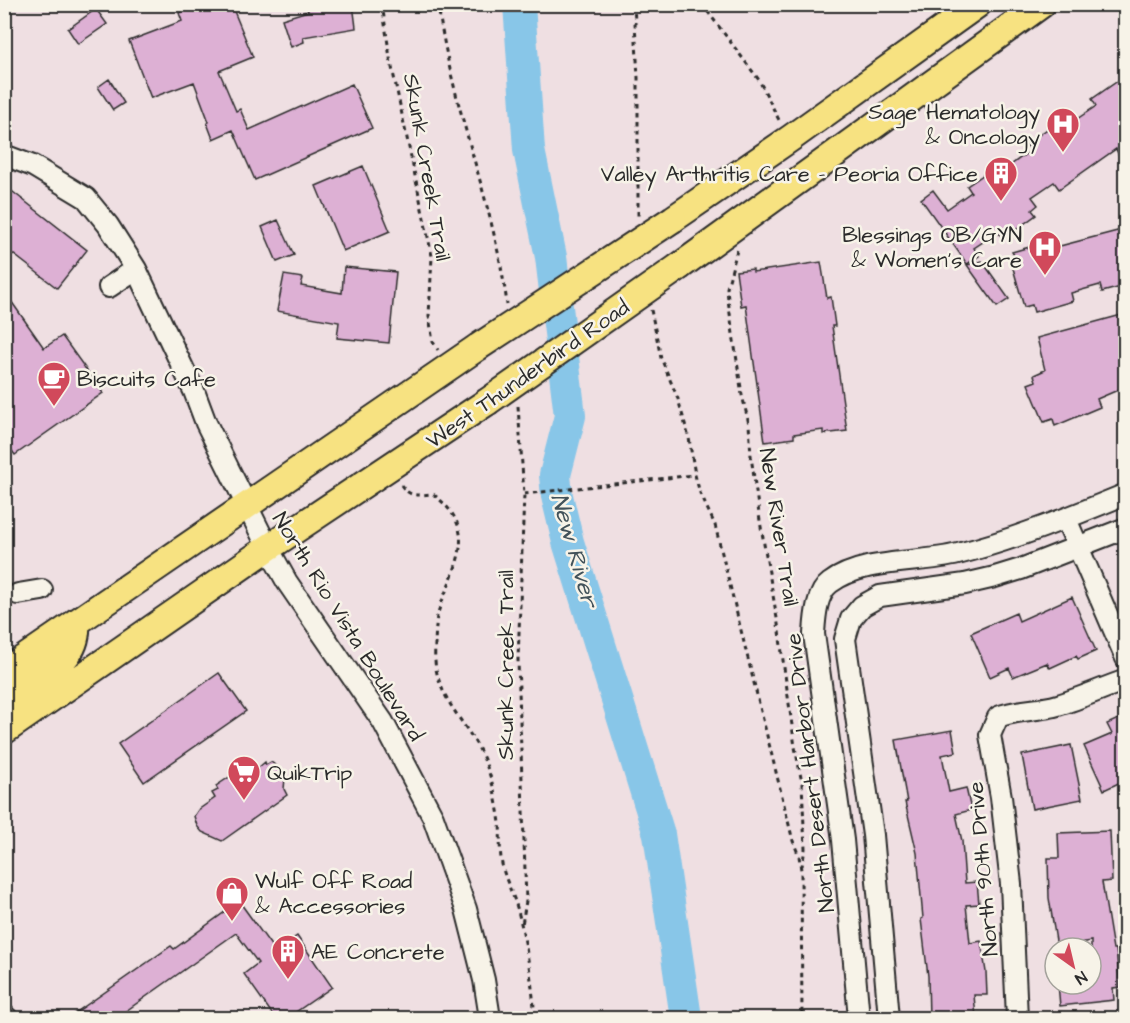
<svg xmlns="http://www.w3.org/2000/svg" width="1130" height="1023" font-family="'Architects Daughter',sans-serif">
<rect width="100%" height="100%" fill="#efdfe2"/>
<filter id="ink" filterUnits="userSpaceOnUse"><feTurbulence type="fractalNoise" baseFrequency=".0167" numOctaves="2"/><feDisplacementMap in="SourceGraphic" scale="12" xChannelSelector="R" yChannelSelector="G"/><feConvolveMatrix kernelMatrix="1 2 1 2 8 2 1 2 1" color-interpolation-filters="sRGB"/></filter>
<g filter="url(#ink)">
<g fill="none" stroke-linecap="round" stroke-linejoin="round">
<!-- river -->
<path stroke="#88c6e8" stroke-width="32" d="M519 4 529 150 551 257 570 416 555 475 557 496 568 542 659 834 686 1018"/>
</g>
<!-- building -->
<path fill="#ddb0d4" stroke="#2b2b2b" stroke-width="1.5" d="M200 4H231L253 57 219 71 236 111 240 109 249 130 352 84 372 128 255 180 233 130 213 139 207 123 209 122 194 82 151 98 129 41 182 21 179 13Z
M307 4H353L356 28 303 37 304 42 291 47 282 19 308 11Z
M96 9 107 24 78 44 68 29Z
M1125 76V169L1116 149 1059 189 1054 182 1032 197 1038 205 1032 210 1036 215 1003 239 998 232 974 248 979 256 967 264 921 199 933 190 947 209 971 192 967 186 999 164 1004 170 1031 150 1026 144 1066 116 1071 123 1096 106 1092 99Z
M109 79 124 103 113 110 98 87Z
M363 166 390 231 343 251 316 186Z
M4 185 87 250 57 288 4 247Z
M278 220 294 255 277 262 262 227Z
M1125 229V286L1102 292 1100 285 1071 293 1073 301 1034 312 1032 305 1024 307 1011 261 1017 260 1012 252 1054 240 1056 247Z
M982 261 1009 299 997 307 967 265Z
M821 262 827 298 831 297 835 326H832L847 431 823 434V430L794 434V438L765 442 746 305 741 306 736 271 753 269V272Z
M344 267 396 272 389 343 337 338 339 322 277 311 284 275 303 278 301 286 342 293Z
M4 291 44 348 62 336 103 393 15 455 4 440Z
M1125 314V387L1097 399 1100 407 1055 426 1053 419 1044 422 1028 384 1036 381 1034 375 1045 370 1037 338Z
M1072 597 1096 651 1078 659 1076 656 1050 668 1047 663 1013 677 1009 668 990 677 971 633 1016 613 1019 621Z
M219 673 246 711 144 782 118 744Z
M1125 716V780L1104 790 1084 746 1112 734 1107 724Z
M952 730 956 752 942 755 949 792 966 788 971 810 956 814 962 841 965 883 977 882 979 904 966 905 970 943 981 941 986 972 987 995H974L976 1018H929L928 976 921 919 923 918 917 853 905 802H907L896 740Z
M1071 745 1082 799 1032 809 1022 755Z
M265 762 266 765 271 762 280 769 285 778 284 789 287 795 222 841 202 832 197 826 194 816 198 810 215 798 212 793 218 790 216 786 243 768 246 772 256 765 258 768Z
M1110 831 1112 881 1102 882 1113 949H1116L1120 987 1113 988 1114 1000 1060 1006 1058 984H1091V941L1057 947 1049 898 1048 858H1059L1058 833Z
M236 897 275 951 297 936 332 987 287 1018H275L244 974 258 963 236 933 116 1018H68L171 946 174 949 226 911 223 907Z"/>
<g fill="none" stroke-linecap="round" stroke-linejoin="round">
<defs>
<path id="minor" d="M4 155 33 166 86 198 108 225 136 269 194 391 206 423 268 548 287 582 383 722 433 817 466 909 484 980 490 1018
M109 287 136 269
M1066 519 1126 658
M18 594 42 590
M4 1015 7 1018
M859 1018 843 840 814 634C815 619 816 593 830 583 863 558 919 564 958 554 1016 539 1070 517 1126 494
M889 1018 873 835 845 639 851 619 862 606 880 596 965 584 995 577 1021 569 1126 528
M1017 1018 1011 884 1001 797 990 735 998 717C1017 709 1038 711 1058 705 1081 698 1103 688 1126 680"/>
<path id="major" d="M673 219 791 138 978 4
M680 266 1042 4
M4 672 478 347
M4 703C31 675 80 668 76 622
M4 731 268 548 487 402"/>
</defs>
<!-- minor casing -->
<use href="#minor" stroke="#2b2b2b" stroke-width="24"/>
<!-- major casing -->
<use href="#major" stroke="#2b2b2b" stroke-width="30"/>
<!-- path -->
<path stroke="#2b2b2b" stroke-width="3" stroke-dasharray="4.5 4.5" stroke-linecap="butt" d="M382 4 390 58 432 256 429 316 433 342 438 350
M438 4C451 106 494 202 507 304
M634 4 638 78V217
M702 4 759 80 780 122
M737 250 727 288 728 300 742 395 749 424 751 456 760 521 778 624 795 747 802 783 805 849 802 866
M651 310 661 358 678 399 689 438 695 475 700 493 715 525 793 841 799 856 801 870 802 1018
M518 406 524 494 518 660 526 901 522 925
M401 485C410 498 418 495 433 494 484 533 451 569 437 616 436 622 434 655 435 661 438 701 471 726 485 762 493 781 497 803 500 823 501 837 499 850 502 864 505 881 514 895 518 911 527 946 532 982 535 1018
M524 494 695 475"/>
<!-- minor -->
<use href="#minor" stroke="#f7f3e8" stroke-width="20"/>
<!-- major -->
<use href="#major" stroke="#f7e281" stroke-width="26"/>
<defs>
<path id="major-bridge" d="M478 347 673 219
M487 402 680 266"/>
</defs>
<!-- major-bridge casing -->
<use href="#major-bridge" stroke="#2b2b2b" stroke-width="30" stroke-linecap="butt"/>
<!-- major-bridge -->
<use href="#major-bridge" stroke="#f7e281" stroke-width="26"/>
</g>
</g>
<!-- icons -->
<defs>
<symbol id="hospital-pin" viewBox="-11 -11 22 30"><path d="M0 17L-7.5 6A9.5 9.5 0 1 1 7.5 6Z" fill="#d1495b" stroke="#f7f3e8"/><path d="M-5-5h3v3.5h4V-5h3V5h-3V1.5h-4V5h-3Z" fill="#fff"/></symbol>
<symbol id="building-pin" viewBox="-11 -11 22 30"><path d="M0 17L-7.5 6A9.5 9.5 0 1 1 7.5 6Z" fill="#d1495b" stroke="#f7f3e8"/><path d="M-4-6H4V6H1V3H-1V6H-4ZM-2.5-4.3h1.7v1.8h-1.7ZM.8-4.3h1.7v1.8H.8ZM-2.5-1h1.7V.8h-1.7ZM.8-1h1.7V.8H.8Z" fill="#fff"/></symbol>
<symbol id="cafe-pin" viewBox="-11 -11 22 30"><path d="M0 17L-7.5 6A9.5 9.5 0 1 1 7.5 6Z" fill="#d1495b" stroke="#f7f3e8"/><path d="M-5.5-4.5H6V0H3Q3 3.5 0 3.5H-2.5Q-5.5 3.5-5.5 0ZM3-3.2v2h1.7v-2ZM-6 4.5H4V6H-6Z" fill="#fff"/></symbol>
<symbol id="supermarket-pin" viewBox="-11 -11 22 30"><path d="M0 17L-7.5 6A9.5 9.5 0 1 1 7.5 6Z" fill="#d1495b" stroke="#f7f3e8"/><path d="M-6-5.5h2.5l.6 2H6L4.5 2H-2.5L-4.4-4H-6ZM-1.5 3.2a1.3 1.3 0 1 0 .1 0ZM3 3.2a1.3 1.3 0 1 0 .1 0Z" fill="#fff"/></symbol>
<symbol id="shop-pin" viewBox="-11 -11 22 30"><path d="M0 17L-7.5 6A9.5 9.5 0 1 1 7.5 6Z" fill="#d1495b" stroke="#f7f3e8"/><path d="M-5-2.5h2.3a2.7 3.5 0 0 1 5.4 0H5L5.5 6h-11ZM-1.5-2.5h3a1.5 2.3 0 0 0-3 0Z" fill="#fff"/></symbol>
</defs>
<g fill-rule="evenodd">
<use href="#hospital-pin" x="1044" y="105" width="38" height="52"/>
<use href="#building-pin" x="982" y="154" width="38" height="52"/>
<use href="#hospital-pin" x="1026" y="228" width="38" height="52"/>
<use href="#cafe-pin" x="35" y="359" width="38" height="52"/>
<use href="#supermarket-pin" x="225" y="753" width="38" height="52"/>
<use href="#shop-pin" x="213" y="874" width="38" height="52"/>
<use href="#building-pin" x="269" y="932" width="38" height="52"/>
</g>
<g text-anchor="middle" stroke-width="5" stroke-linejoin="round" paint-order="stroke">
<!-- poi labels -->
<g font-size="22" fill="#2b2b2b" stroke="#f7f3e8" text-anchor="start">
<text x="1040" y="119" text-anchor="end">Sage Hematology<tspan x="1040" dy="25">&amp; Oncology</tspan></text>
<text x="978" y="181" text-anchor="end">Valley Arthritis Care - Peoria Office</text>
<text x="1022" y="242" text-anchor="end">Blessings OB/GYN<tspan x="1022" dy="25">&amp; Women's Care</tspan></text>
<text x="77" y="386">Biscuits Cafe</text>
<text x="267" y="780">QuikTrip</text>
<text x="255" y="888">Wulf Off Road<tspan x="255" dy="25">&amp; Accessories</tspan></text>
<text x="311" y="959">AE Concrete</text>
</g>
<!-- street labels -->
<g font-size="22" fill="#2b2b2b" stroke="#f7f3e8">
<text transform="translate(428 167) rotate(80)" y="8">Skunk Creek Trail</text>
<text transform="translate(527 373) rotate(-35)" y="8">West Thunderbird Road</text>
<text transform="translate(780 527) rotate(81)" y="8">New River Trail</text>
<text transform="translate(349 626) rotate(58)" y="8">North Rio Vista Boulevard</text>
<text transform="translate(505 665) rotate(-90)" y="8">Skunk Creek Trail</text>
<text transform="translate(809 773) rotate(-97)" y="8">North Desert Harbor Drive</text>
<text transform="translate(982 869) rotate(-95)" y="8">North 90th Drive</text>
</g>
<!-- water labels -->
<g font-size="24" font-style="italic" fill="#42525a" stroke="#f7f3e8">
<text transform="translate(575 550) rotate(74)" y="8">New River</text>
</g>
</g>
<!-- margin -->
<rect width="1130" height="1023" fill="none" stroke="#f7f3e8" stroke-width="24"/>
<rect x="12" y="12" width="1106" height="999" fill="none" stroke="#2b2b2b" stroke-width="2" filter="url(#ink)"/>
<!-- north arrow -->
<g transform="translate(1073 966) rotate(146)"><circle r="28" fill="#f7f3e8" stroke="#a5a39c" stroke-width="1.5"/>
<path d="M0-4.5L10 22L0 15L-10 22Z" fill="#d1495b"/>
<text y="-9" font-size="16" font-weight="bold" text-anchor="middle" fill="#2b2b2b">N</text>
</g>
</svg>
